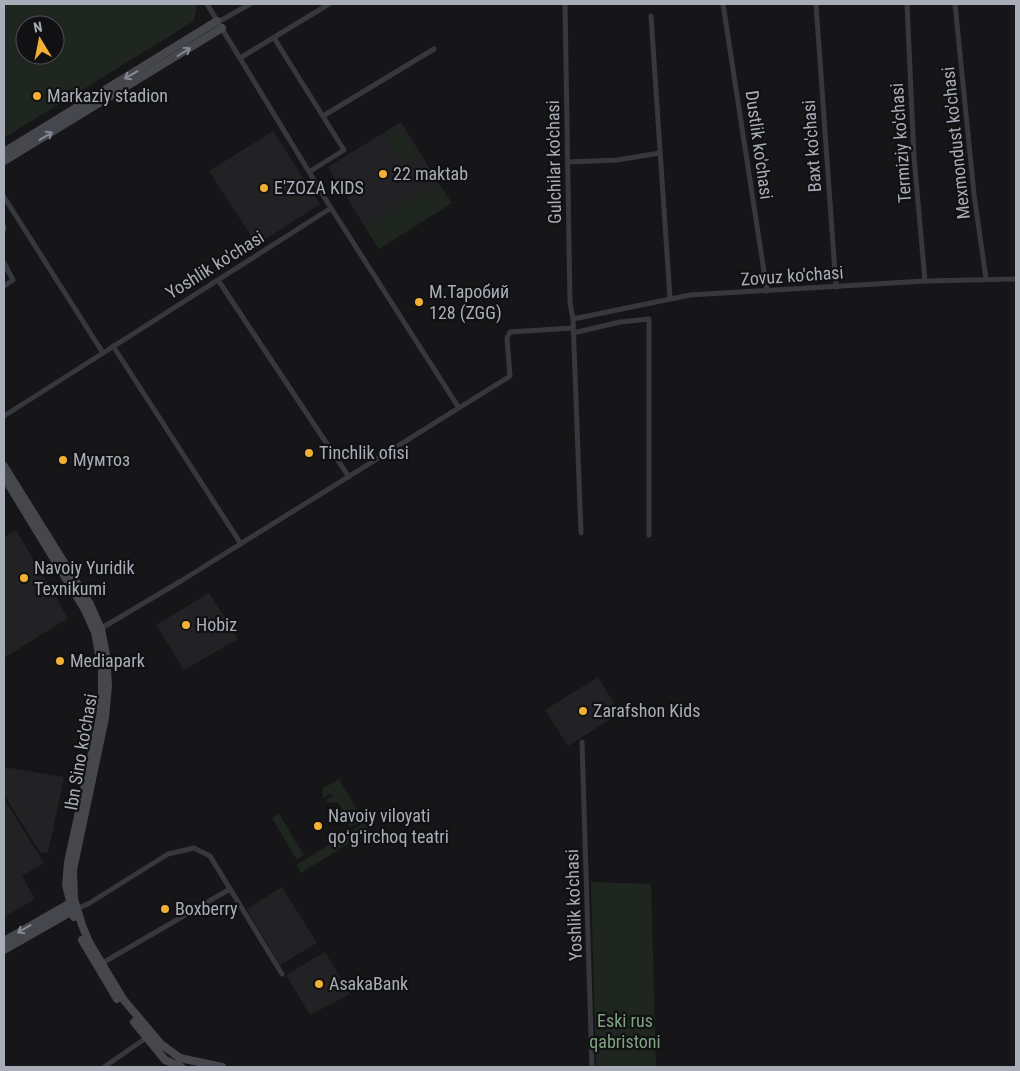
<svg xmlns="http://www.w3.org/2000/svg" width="1020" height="1071" font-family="'Roboto Condensed',sans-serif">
<rect width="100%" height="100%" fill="#161618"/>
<!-- built -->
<path fill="#222225" d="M401 122 438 182 365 227 328 167Z
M273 131 320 204 257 245 209 171Z
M16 530 68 618 4 658V537Z
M209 593 238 639 184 670 156 625Z
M598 677 620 713 568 746 545 710Z
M4 767 64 777 48 853 40 852 4 795Z
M4 799 44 863 22 876 35 899 4 917Z
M282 887 317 943 280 965 247 909Z
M325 952 350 994 310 1015 286 975Z"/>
<!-- green -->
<path fill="#1e261f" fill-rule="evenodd" d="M4 4H196L197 5 194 21 4 138ZM25 25H55V55H25Z
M400 127 418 156 404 164 386 136Z
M438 182 452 203 379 249 365 227Z
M339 779 363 820 350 827 348 822 358 816 357 814 348 819 338 802 328 803 326 800 333 796 332 794 323 798 322 789Z
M279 814 304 855 297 860 272 818Z
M364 823 369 831 301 873 296 865Z
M591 882 651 884 656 1067H596Z"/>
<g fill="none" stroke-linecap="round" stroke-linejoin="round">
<!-- street -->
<path stroke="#37383d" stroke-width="5" d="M207 4 331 208 459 408
M565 4 570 303 573 319 581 533
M723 4 767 291
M816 4 836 287
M907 4 914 157 925 281
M955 4 974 194 986 279
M651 16 670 298
M218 22 250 4
M274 38 344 150 309 172
M240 58 329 4
M323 116 434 49
M568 162 617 160 660 153
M4 197 103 353
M4 227V229
M4 263 13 280 4 286
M218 280 349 477
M573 319 690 295 925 281 1016 279
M573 333 620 322 649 319V535
M113 346 241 544
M4 416 331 208
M100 629 181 581 510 376 507 338 510 332 573 328
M582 742 592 1067
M76 909 88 904 168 854 194 848 210 856 282 974
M99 965 230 889
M104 1067 149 1036"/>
<!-- secondary -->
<path stroke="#45474d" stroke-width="8" d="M4 152 217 21
M4 161 222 28
M4 466 90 604 101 629 106 654 108 686 105 718 73 870 74 899 82 925 89 942 123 999 161 1044 180 1058 222 1067
M4 477 85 610 95 632 98 649 102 669V693L100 716 68 862 66 885 74 917
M82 940 117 999
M4 941 72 902
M4 950 76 909
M134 1022 165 1060 181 1067"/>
</g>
<!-- one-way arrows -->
<defs><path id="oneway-shaft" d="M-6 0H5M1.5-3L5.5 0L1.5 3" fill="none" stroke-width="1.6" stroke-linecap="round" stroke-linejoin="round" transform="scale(1.25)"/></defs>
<g stroke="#858993">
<use href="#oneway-shaft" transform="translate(184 52) rotate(-32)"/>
<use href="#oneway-shaft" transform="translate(131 75) rotate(149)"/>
<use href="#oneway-shaft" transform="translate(46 136) rotate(-31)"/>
<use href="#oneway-shaft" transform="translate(24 929) rotate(149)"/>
</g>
<!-- markers -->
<g fill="#f2b134" stroke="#111113" stroke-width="2">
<circle cx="37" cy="96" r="5"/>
<circle cx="383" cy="174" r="5"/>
<circle cx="264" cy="188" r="5"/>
<circle cx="419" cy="302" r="5"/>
<circle cx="309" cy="453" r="5"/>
<circle cx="63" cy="460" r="5"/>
<circle cx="24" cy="578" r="5"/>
<circle cx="186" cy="625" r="5"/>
<circle cx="60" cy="661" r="5"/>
<circle cx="583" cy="711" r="5"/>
<circle cx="318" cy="826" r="5"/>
<circle cx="165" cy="909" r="5"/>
<circle cx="319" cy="984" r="5"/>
</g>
<g text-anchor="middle" stroke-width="4.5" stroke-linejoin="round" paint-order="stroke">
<!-- poi labels -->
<g font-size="18" fill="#a8adb8" stroke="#111113" text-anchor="start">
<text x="47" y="102">Markaziy stadion</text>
<text x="393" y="180">22 maktab</text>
<text x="274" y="194">E'ZOZA KIDS</text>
<text x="429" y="298">М.Таробий<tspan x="429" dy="21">128 (ZGG)</tspan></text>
<text x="319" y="459">Tinchlik ofisi</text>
<text x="73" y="466">Мумтоз</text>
<text x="34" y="574">Navoiy Yuridik<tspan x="34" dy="21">Texnikumi</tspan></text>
<text x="196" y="631">Hobiz</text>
<text x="70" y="667">Mediapark</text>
<text x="593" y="717">Zarafshon Kids</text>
<text x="328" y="822">Navoiy viloyati<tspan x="328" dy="21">qoʻgʻirchoq teatri</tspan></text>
<text x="175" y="915">Boxberry</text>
<text x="329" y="990">AsakaBank</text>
</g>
<!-- street labels -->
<g font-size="18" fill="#a8adb8" stroke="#111113">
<text transform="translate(901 143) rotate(-94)" y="6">Termiziy ko'chasi</text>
<text transform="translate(956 143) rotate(-96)" y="6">Mexmondust ko'chasi</text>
<text transform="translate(759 145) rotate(82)" y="6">Dustlik ko'chasi</text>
<text transform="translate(812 146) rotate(-94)" y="6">Baxt ko'chasi</text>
<text transform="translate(554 162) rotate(-91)" y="6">Gulchilar ko'chasi</text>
<text transform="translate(215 265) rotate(-32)" y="6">Yoshlik ko'chasi</text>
<text transform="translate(792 276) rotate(-4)" y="6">Zovuz ko'chasi</text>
<text transform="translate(81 752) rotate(-80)" y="6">Ibn Sino ko'chasi</text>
<text transform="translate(574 905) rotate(-92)" y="6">Yoshlik ko'chasi</text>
</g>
<!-- park labels -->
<g font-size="18" fill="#7fa381" stroke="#111113">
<text x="625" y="1027">Eski rus<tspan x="625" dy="21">qabristoni</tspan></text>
</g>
</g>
<!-- border -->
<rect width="1020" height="1071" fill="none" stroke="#a8adb8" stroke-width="10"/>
<!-- north arrow -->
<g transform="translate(40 40) rotate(350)"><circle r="24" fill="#111113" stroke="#4d4f55"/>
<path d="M0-4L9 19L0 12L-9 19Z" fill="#f2b134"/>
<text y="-8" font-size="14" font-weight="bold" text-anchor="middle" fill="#a8adb8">N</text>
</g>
</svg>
